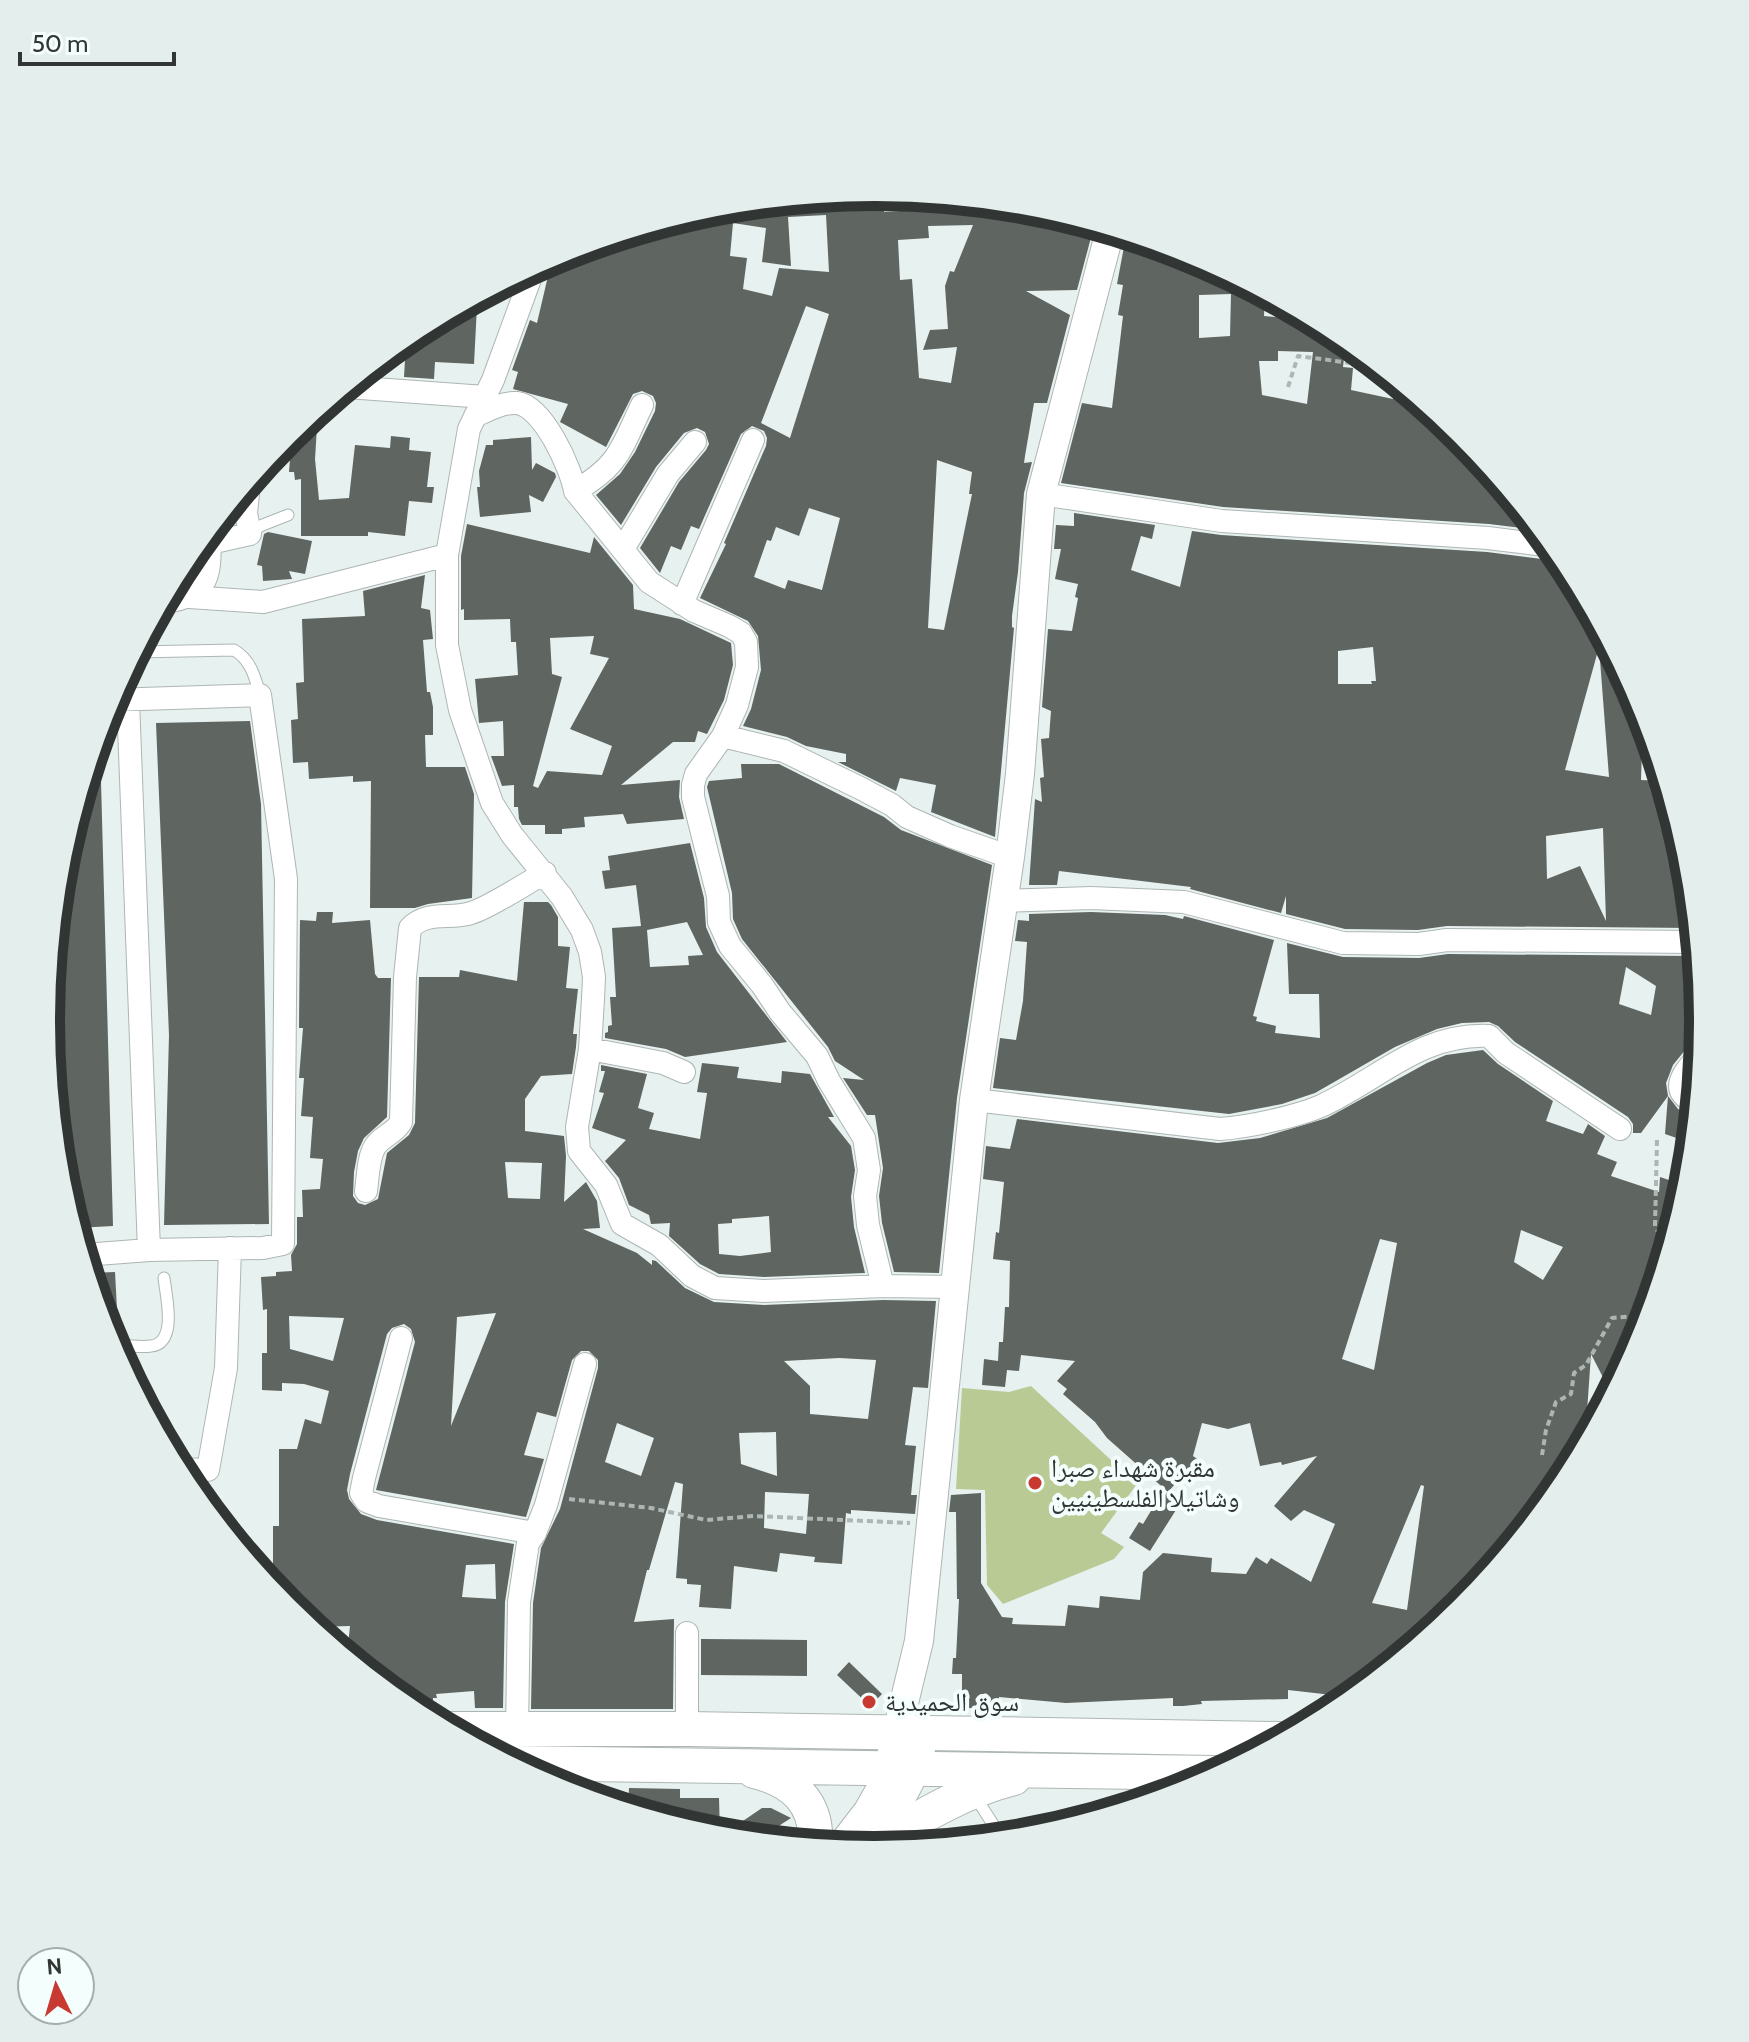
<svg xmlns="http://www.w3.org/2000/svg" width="1749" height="2042" font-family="Cabin,'Noto Naskh Arabic',sans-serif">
<rect width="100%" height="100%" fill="#e7f1ef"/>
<!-- green -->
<path fill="#baca95" d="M1031 1386 1137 1484 1101 1533 1124 1547 1114 1559 1003 1604 987 1585 985 1490 956 1489 962 1388 1009 1392Z"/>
<!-- building -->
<path fill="#5f6561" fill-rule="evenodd" d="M875 192 884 193V212L934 209V198L1037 209 1058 215 1057 222H1062V229H1072V232L1093 230 1077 290 1026 291 1070 315 1047 403H1034L1025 456 1024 463 1032 462 1024 493 1018 572 1012 616V627L1014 628 995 837 931 812 936 785 900 778 896 791 838 762H846V754L806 746 787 737 743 726 751 709 761 670 758 636 748 621 700 598 726 544 724 543 766 446 767 438 764 431 752 426 741 434 699 529 691 526 681 550 671 546 660 573 640 548 679 482 706 450 709 444 705 432 697 428 684 433 656 467 621 525 596 495 620 474 635 452 655 411 656 403 653 396 642 391 633 394 606 447 560 422 568 404 513 389 518 372 512 370 530 320 537 323 552 259 638 231 656 235 658 225 713 208ZM826 215 829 272 779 268 772 296 743 289 747 258 730 256 733 223 766 228 762 262 791 266 788 217ZM973 225 954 272 950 271 945 286 948 329 930 330 923 350 957 347 951 383 919 378 912 279 900 280 898 240 929 238 928 226ZM806 306 829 314 790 438 761 423ZM937 460 972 472 969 494H972L944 630 928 628ZM809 508 840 518 822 590 788 580 785 589 754 577 767 540 771 541 776 527 799 536Z
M1126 236 1192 256 1265 295 1264 316 1314 321 1328 328 1326 337 1343 339 1346 341 1343 367 1353 368 1351 390 1393 399 1396 382 1461 436 1538 530 1489 524 1223 507 1061 483 1082 403 1112 408 1123 316 1118 315 1123 285 1117 284ZM1231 294 1230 336 1199 338V295ZM1278 351 1313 352 1307 404 1262 395 1259 361H1278Z
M465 305 477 306 474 364 435 362 434 379 404 377 405 360 382 359 415 332Z
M318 411 315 459 319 500 349 498 355 445 390 448 391 436 410 438 409 450 431 452 427 487H434L432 503 409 501 405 536 368 532V536H301V479L295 480 294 472H289L292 432Z
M531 437 532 470 536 463 555 473 556 477 543 502 529 495 531 512 480 517 477 487H480L479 471 486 445H493V440Z
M1074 513 1155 525 1152 539 1141 536 1131 570 1180 587 1192 531 1221 535 1487 552 1550 560 1560 557 1629 683V721L1645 720 1653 748H1642L1641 780 1663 781 1687 860 1694 928 1447 926 1418 930 1345 929 1286 914V896L1281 913 1190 889 1191 887 1059 871 1057 885H1029L1035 799 1042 802 1040 778 1044 777 1041 739 1049 738 1051 711 1042 707 1048 629 1072 631 1078 598 1075 597 1078 584 1055 579 1061 549H1054L1056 525 1074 526ZM1373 647 1376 681H1371L1372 684H1338V651ZM1599 647 1609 777 1565 770ZM1603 828 1606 921 1580 866 1547 879 1546 836Z
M467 524 590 553 594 537 633 585 634 609 680 619 731 643 733 665 724 700 707 734 698 731 695 742H673L621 785 680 780 679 797 684 819 627 824 623 814 584 817 585 827 562 829V834H545V825H522L519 819 518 807H514V785L502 786 491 756H504L503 721 479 723 475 679 518 675 516 642H511L510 619 464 620V609L461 610V556ZM594 636 590 654 609 658 570 729 612 746 602 775 547 771 538 788 533 786 562 677 552 674 550 638Z
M268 532 312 541 305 574 289 571 292 579 263 581 262 566 257 565 264 534Z
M425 575 421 608 430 610 433 639 423 640 427 692H430L433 707V735H425L426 767H465L474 794 472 898 428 904 415 908H370L371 781 353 782V776L309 779 308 762 293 763 291 720 298 719 296 683 304 682 302 619 365 616 363 591Z
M250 721 261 804 269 1224 164 1225 169 1035 156 723Z
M97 743 100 744 113 1226 76 1228 62 1182 46 1021 62 859Z
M741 764H779L884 817 901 830 992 865 957 1098 939 1273 894 1272 882 1223 879 1196 883 1168 875 1115H867L843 1078 864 1080 835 1061 828 1047 742 939 733 919 732 893 707 787 709 781 742 778Z
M690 843 704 898 706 927 717 952 787 1042 685 1057 666 1049 605 1038V1033L608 1032V1026L612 1025 610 997H616L612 928 641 926 636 885 605 889 602 871 610 870 608 856ZM687 922 703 955 688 956 689 965 650 967 647 930Z
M524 902H548L551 905 558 917V946L570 947 566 988 578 989 573 1034H577L576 1047 572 1074 541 1076 525 1099V1131L564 1136 566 1156 564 1202 586 1182 597 1201 600 1228 583 1229 637 1253 652 1265V1260L656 1261 685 1288 714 1302 764 1305 883 1300 936 1301 928 1388 913 1387 905 1445 916 1446 911 1495H917L915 1514 851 1510V1514L846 1513 842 1564 814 1562 815 1557 780 1553 777 1572 734 1566 731 1609 699 1607 701 1585 687 1584V1579L676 1578 683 1484 675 1482 649 1570H647L634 1622 674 1619 673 1709H531L533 1603 541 1548 560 1509 598 1368V1360L589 1351H581L572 1360 556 1417 537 1412 524 1455 544 1459 526 1517 376 1490 415 1342 411 1329 404 1324 392 1328 387 1334 350 1474 347 1490 349 1499 361 1514 377 1520 514 1544 505 1602 503 1708H475L474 1691 436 1694 437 1698H433V1714H422L414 1710 347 1655 350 1626 313 1627 288 1606 256 1568H273V1526H279V1449H297L305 1419 321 1424 329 1391 304 1384 282 1383V1391L262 1390V1353H267V1309L263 1310 261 1277 276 1276V1272L292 1271 291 1255 297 1244V1217H303L302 1190 320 1189 323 1159 310 1158 313 1117 301 1116 304 1078H299L303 1028H299L300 920 316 921 317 912H333L332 923 370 920 375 974 378 978H391L387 1117 364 1138 358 1151 354 1172 353 1196 358 1203 365 1205 378 1199 387 1153 409 1135 415 1123 419 977H459L460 970 517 981ZM505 1162 542 1163 540 1199 508 1198ZM496 1313 451 1426 457 1317ZM289 1316 344 1318 333 1361 290 1349ZM839 1358 876 1360 868 1419 810 1414V1386L784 1361ZM617 1423 654 1438 641 1476 605 1462ZM776 1432 777 1476 741 1464 739 1433ZM765 1492 809 1494 806 1534 764 1528ZM495 1564 496 1599 462 1597 466 1565Z
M1091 912 1165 915 1183 919 1184 916 1274 940 1253 1016 1257 1017 1256 1021 1276 1026 1275 1033 1320 1038 1319 994H1289L1287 943 1343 957 1419 958 1448 954 1692 956 1690 964 1697 965 1702 1008 1698 1031 1702 1032 1701 1040 1690 1044 1673 1065 1666 1083 1668 1096 1641 1133H1633V1124L1628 1117 1515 1042 1498 1026 1489 1022 1462 1023 1437 1029 1395 1047 1315 1093 1282 1104 1229 1114 993 1088 1000 1038 1016 1040 1023 1001 1027 942 1015 941 1018 920 1029 921V914ZM1626 967 1656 986 1651 1015 1619 1004Z
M1483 1050 1498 1064 1553 1101 1546 1121 1583 1134 1588 1124 1605 1136 1597 1154 1617 1162 1611 1176 1659 1192 1660 1177 1681 1184 1678 1212 1640 1338 1611 1393 1591 1354 1585 1441 1563 1482 1460 1607 1438 1614 1436 1627 1350 1697 1288 1690V1699L1201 1701 1202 1704 1183 1706H1173V1698L1066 1703 999 1697V1714H977V1708H962V1674H952L953 1658H956L959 1599H957L956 1512H949L951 1495 981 1493V1583L1002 1617 1013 1618 1012 1624 1065 1626 1068 1605 1099 1608 1100 1596 1140 1600 1143 1572 1163 1553 1212 1558 1211 1572 1246 1574 1256 1557 1267 1564 1271 1558 1311 1582 1335 1524 1304 1510 1291 1521 1274 1506 1317 1456 1282 1465 1281 1462 1260 1466 1250 1423 1228 1429 1202 1423 1193 1456 1197 1459 1168 1492 1107 1438 1095 1422 1063 1394 1067 1389 1057 1381 1075 1361 1021 1355 1019 1371 1007 1370 1005 1387 982 1385 984 1359 998 1361 999 1342H1003L1005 1307H1009L1010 1261 993 1259 996 1232 999 1233 1004 1182 983 1179 986 1146 1010 1149 1017 1119 1218 1143 1260 1138 1327 1118 1427 1063 1446 1055ZM1521 1230 1563 1247 1543 1280 1514 1262ZM1380 1239 1397 1243 1374 1370 1342 1359ZM1421 1485 1424 1486 1407 1610 1372 1603Z
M702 1063 739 1067 737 1078 781 1083 782 1071 810 1074 834 1117H828L851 1146 855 1170 851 1197 854 1227 865 1273 764 1277 719 1274 700 1264 669 1236 670 1223 651 1224 649 1215 629 1205 619 1178 605 1161 626 1140 592 1128 604 1093 599 1092 605 1071H601V1065L647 1074 638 1108 654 1113 649 1129 700 1139 707 1093 697 1092ZM769 1216 771 1252 740 1256 719 1254 718 1224 732 1223V1219Z
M1668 1096 1678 1109 1694 1117 1691 1143 1665 1134Z
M115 1272 117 1309 100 1310 89 1273Z
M1163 1491 1181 1502 1150 1551 1129 1538 1139 1522 1143 1524Z
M701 1639 807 1640V1676L701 1675Z
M849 1662 882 1694 870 1706 837 1675Z
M629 1788 680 1789V1798H719L720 1834 628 1808Z
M762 1808H771L791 1818 760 1838 748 1837 737 1825Z"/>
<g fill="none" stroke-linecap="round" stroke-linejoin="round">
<defs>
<path id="service" d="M251 534 260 526 288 515
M137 652 234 650C251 660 255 677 260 695
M112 1344C124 1345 139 1348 151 1346 178 1343 166 1296 164 1278
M141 1398H150
M975 1796 1001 1837"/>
<path id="minor" d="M534 268 493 380 469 429 447 555V645L460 710 492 803 512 835 562 897 582 930 590 952 594 977 593 999 590 1049 577 1127 579 1151 606 1185 622 1224 659 1245 692 1276 715 1288 764 1291 883 1286 955 1287
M347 387 485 397
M475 416C488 410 503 402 517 403 543 406 571 468 575 491L649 582 694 611 729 626 741 633 746 642 747 667 737 705 723 736 696 774 693 785V797L718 896 719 922 730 946 762 985 780 1012 817 1056 829 1081 864 1138 869 1170 865 1196 868 1225 883 1286
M575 491C619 466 621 449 642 405
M1041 494 1222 521 1488 538 1552 546
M210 543 250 534 246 513 249 484
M623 549 668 474 695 442
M189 597 263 602 447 555
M164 602C211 597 211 572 209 532
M682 604 753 440
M128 700 149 1250
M723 736 784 751 860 788 892 805 907 817 950 836 1010 857
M1004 901 1091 898 1184 902 1343 943 1419 944 1447 940 1695 942
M590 1049 663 1063 684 1072
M974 1100 1220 1129C1247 1127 1296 1117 1321 1106 1380 1079 1420 1033 1489 1036L1506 1053 1620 1129
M1695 1103C1666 1089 1686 1071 1700 1054
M366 1191C368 1177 368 1156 376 1145 384 1135 395 1133 401 1122L405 977 410 928C428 910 449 920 471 913 489 908 526 883 545 873
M84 1255 149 1250 263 1248 283 1244 286 879 260 695 111 700
M401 1338 364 1478 361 1493 366 1501 379 1506 535 1533
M179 1469 208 1470 226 1368 230 1248
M687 1633V1729
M517 1730 519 1602 528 1543 535 1533 546 1505 585 1364"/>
<path id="tertiary" d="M862 1845C890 1818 913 1787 921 1749
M841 1846 868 1811 885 1781 919 1641 974 1100 1010 857 1020 774 1041 494 1110 231"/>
<path id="primary" d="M450 1729H687L1279 1739
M513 1763 1217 1773
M754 1771C792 1780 818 1802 815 1844
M868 1849C914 1821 961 1791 1014 1778"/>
</defs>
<!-- service casing -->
<use href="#service" stroke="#adb6b4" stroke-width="13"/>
<!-- minor casing -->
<use href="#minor" stroke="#adb6b4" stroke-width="24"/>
<!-- tertiary casing -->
<use href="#tertiary" stroke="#adb6b4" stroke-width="30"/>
<!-- primary casing -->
<use href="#primary" stroke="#adb6b4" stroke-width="36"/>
<!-- path -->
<path stroke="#aeb6b4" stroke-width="4" stroke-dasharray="6 4" stroke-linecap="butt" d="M1288 387 1298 356 1351 363 1352 346
M1657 1140 1655 1226 1667 1249
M1542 1455 1546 1430 1556 1402 1571 1394 1574 1373 1586 1365 1612 1318 1634 1316 1653 1297
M569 1499 651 1508 706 1520 754 1516 910 1523"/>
<!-- service -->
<use href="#service" stroke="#fff" stroke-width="11"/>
<!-- minor -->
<use href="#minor" stroke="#fff" stroke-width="22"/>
<!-- tertiary -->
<use href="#tertiary" stroke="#fff" stroke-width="28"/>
<!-- primary -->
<use href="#primary" stroke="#fff" stroke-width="34"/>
</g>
<!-- markers -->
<g fill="#c83a31" stroke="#f4fefc" stroke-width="3">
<circle cx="1035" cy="1483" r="8"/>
<circle cx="869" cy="1702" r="8"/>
</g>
<g text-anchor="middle" stroke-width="8" stroke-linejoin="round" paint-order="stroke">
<!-- poi labels -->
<g font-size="26" fill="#313534" stroke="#f4fefc" text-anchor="start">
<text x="1051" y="1477">مقبرة شهداء صبرا<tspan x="1051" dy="30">وشاتيلا الفلسطينيين</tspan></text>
<text x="885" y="1711">سوق الحمیدیة</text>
</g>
</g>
<!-- crop -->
<path d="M0 0H1749V2042H0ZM874 206H875A814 814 0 0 1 1689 1020V1022A814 814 0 0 1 875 1836H874A814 814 0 0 1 60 1022V1020A814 814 0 0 1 874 206Z" fill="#e4eeec" fill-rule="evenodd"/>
<path fill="none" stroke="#313534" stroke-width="10" d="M874 206H875A814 814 0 0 1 1689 1020V1022A814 814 0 0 1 875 1836H874A814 814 0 0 1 60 1022V1020A814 814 0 0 1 874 206Z"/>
<!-- north arrow -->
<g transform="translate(56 1986) rotate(355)"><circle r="38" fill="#f4fefc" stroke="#a6aeac" stroke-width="2"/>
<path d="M0-6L14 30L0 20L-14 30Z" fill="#c83a31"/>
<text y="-12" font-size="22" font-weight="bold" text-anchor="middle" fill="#313534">N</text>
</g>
<!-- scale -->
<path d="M20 52v12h154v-12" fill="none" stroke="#313534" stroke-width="4"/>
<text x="32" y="52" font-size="24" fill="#313534" stroke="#f4fefc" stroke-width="6" paint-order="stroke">50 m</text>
</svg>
